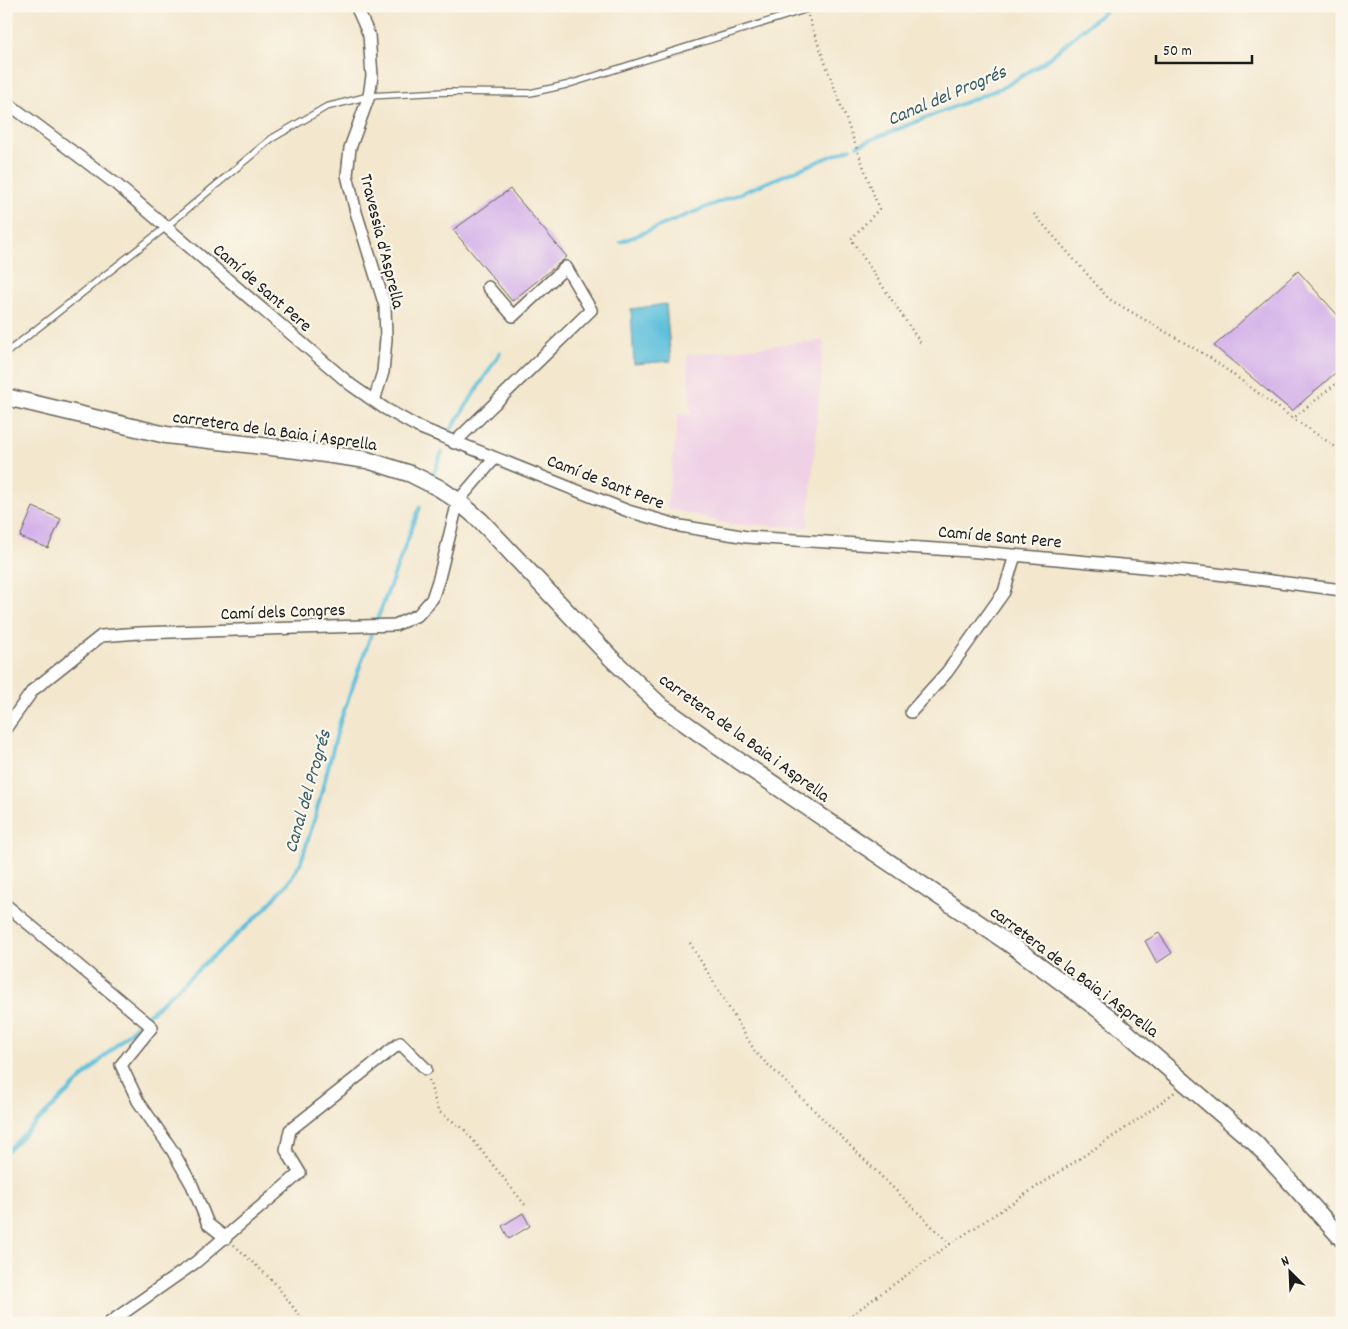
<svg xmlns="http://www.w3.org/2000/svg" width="1348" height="1329" font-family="Dekko,sans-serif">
<rect width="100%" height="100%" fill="#fbf7ec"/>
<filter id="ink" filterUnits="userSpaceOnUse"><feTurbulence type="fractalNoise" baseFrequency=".02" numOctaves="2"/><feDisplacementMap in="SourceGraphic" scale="10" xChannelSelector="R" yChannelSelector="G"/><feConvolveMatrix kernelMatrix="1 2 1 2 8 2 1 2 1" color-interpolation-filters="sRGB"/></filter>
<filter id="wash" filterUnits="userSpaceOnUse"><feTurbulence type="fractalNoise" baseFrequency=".0096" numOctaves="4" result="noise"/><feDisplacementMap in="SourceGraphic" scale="20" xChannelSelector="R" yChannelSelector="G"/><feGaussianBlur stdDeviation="1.12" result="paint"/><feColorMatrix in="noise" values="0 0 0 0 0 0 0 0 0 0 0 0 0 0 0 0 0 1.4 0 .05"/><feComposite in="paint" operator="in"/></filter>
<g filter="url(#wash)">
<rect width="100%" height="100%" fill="#f3e7ce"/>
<!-- built -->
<path fill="#efd0e5" d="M824 340 808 527 729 524 667 508 678 414H691L687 355Z"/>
<!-- water -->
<path fill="#5dbfdb" stroke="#3c6e7c" d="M666 304 671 361 634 364 631 309Z"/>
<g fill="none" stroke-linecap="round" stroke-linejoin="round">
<!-- stream -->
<path stroke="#5dbfdb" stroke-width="4" d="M858 145 1006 86 1044 62 1111 6
M621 242 851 148
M450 431 500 353
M432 478 442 452
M377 620 420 507
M148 1015 263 911 288 883 301 862 315 817 340 722 371 635
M6 1152 138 1024"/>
</g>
<g id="blocks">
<!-- building -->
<path fill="#d1ade9" d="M510 189 567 257 512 301 453 230Z
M1298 271 1342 320V367L1292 411 1214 346Z
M33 507 61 519 48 548 20 537Z
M1159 933 1172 953 1157 963 1145 941Z
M523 1213 530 1226 509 1239 502 1226Z"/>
</g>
</g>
<g filter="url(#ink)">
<use href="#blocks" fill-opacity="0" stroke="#67635a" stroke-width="1"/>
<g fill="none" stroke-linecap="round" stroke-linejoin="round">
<defs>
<path id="lane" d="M6 353 166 227 271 139 326 107 369 96 445 92 530 93 566 85 817 6"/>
<path id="street" d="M356 6 369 35 372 76 369 96 350 148 347 175 356 212 385 306 386 339 383 372 374 401
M6 102 116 184 351 385 384 408 418 427 628 511 680 526 747 537 968 551 1209 573 1342 590
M454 443 591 310 566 267 513 316 488 287
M911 712 947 672 1004 592 1015 555
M6 728 33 690 101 636 139 633 395 625 418 615 432 599 439 578 458 501 495 458
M6 905 152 1027 121 1065 138 1101 172 1150 192 1185 208 1224 226 1238
M109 1323 196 1262 300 1173 286 1150 290 1130 400 1043 426 1069"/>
<path id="secondary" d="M6 397 166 435 297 450 367 460 411 474 439 488 458 501 481 521 611 658 662 707 726 752 1017 949 1109 1017 1256 1144 1342 1239"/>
</defs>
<!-- lane casing -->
<use href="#lane" stroke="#67635a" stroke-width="8"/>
<!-- street casing -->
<use href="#street" stroke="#67635a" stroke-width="14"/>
<!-- secondary casing -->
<use href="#secondary" stroke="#67635a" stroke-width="19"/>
<!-- path -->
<path stroke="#67635a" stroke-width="2.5" stroke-dasharray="1 4" stroke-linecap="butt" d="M808 16 879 209 851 239 922 345
M1034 214 1109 299 1209 357 1291 417 1296 416 1342 379
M1292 418 1342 451
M690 943 756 1053 950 1244
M429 1080 438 1111 464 1129 526 1206
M234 1245 274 1282 305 1323
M840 1323 947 1246 1132 1124 1175 1092"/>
<!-- lane -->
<use href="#lane" stroke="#fff" stroke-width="5.5"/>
<!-- street -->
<use href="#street" stroke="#fff" stroke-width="11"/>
<!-- secondary -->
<use href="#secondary" stroke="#fff" stroke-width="16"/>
</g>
</g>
<g text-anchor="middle" stroke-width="4.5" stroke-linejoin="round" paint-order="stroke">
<!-- street labels -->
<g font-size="18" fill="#1c1c1c" stroke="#fbf7ec">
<text transform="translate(383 241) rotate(76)" y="6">Travessia d'Asprella</text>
<text transform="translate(263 287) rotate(41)" y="6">Camí de Sant Pere</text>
<text transform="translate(275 430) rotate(8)" y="6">carretera de la Baia i Asprella</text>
<text transform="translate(606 481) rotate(21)" y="6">Camí de Sant Pere</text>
<text transform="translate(1000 536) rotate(5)" y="6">Camí de Sant Pere</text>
<text transform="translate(283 611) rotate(-2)" y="6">Camí dels Congres</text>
<text transform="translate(745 737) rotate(36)" y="6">carretera de la Baia i Asprella</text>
<text transform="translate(1075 971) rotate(37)" y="6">carretera de la Baia i Asprella</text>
</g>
<!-- water labels -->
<g font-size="19" font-style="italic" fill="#365d68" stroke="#fbf7ec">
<text transform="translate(946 94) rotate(-23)" y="7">Canal del Progrés</text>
<text transform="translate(306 791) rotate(-74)" y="7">Canal del Progrés</text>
</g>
</g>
<!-- margin -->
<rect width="1348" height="1329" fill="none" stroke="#fbf7ec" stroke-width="25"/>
<!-- north arrow -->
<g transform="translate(1290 1272) rotate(336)" stroke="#fbf7ec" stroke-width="4" paint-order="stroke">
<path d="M0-4L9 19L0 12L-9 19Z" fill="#1c1c1c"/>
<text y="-8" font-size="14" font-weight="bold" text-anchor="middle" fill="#1c1c1c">N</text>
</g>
<!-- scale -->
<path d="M1156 55v8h96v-8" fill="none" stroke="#1c1c1c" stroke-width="2.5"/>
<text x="1163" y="55" font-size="15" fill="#1c1c1c" stroke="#fbf7ec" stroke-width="4" paint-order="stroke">50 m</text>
</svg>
